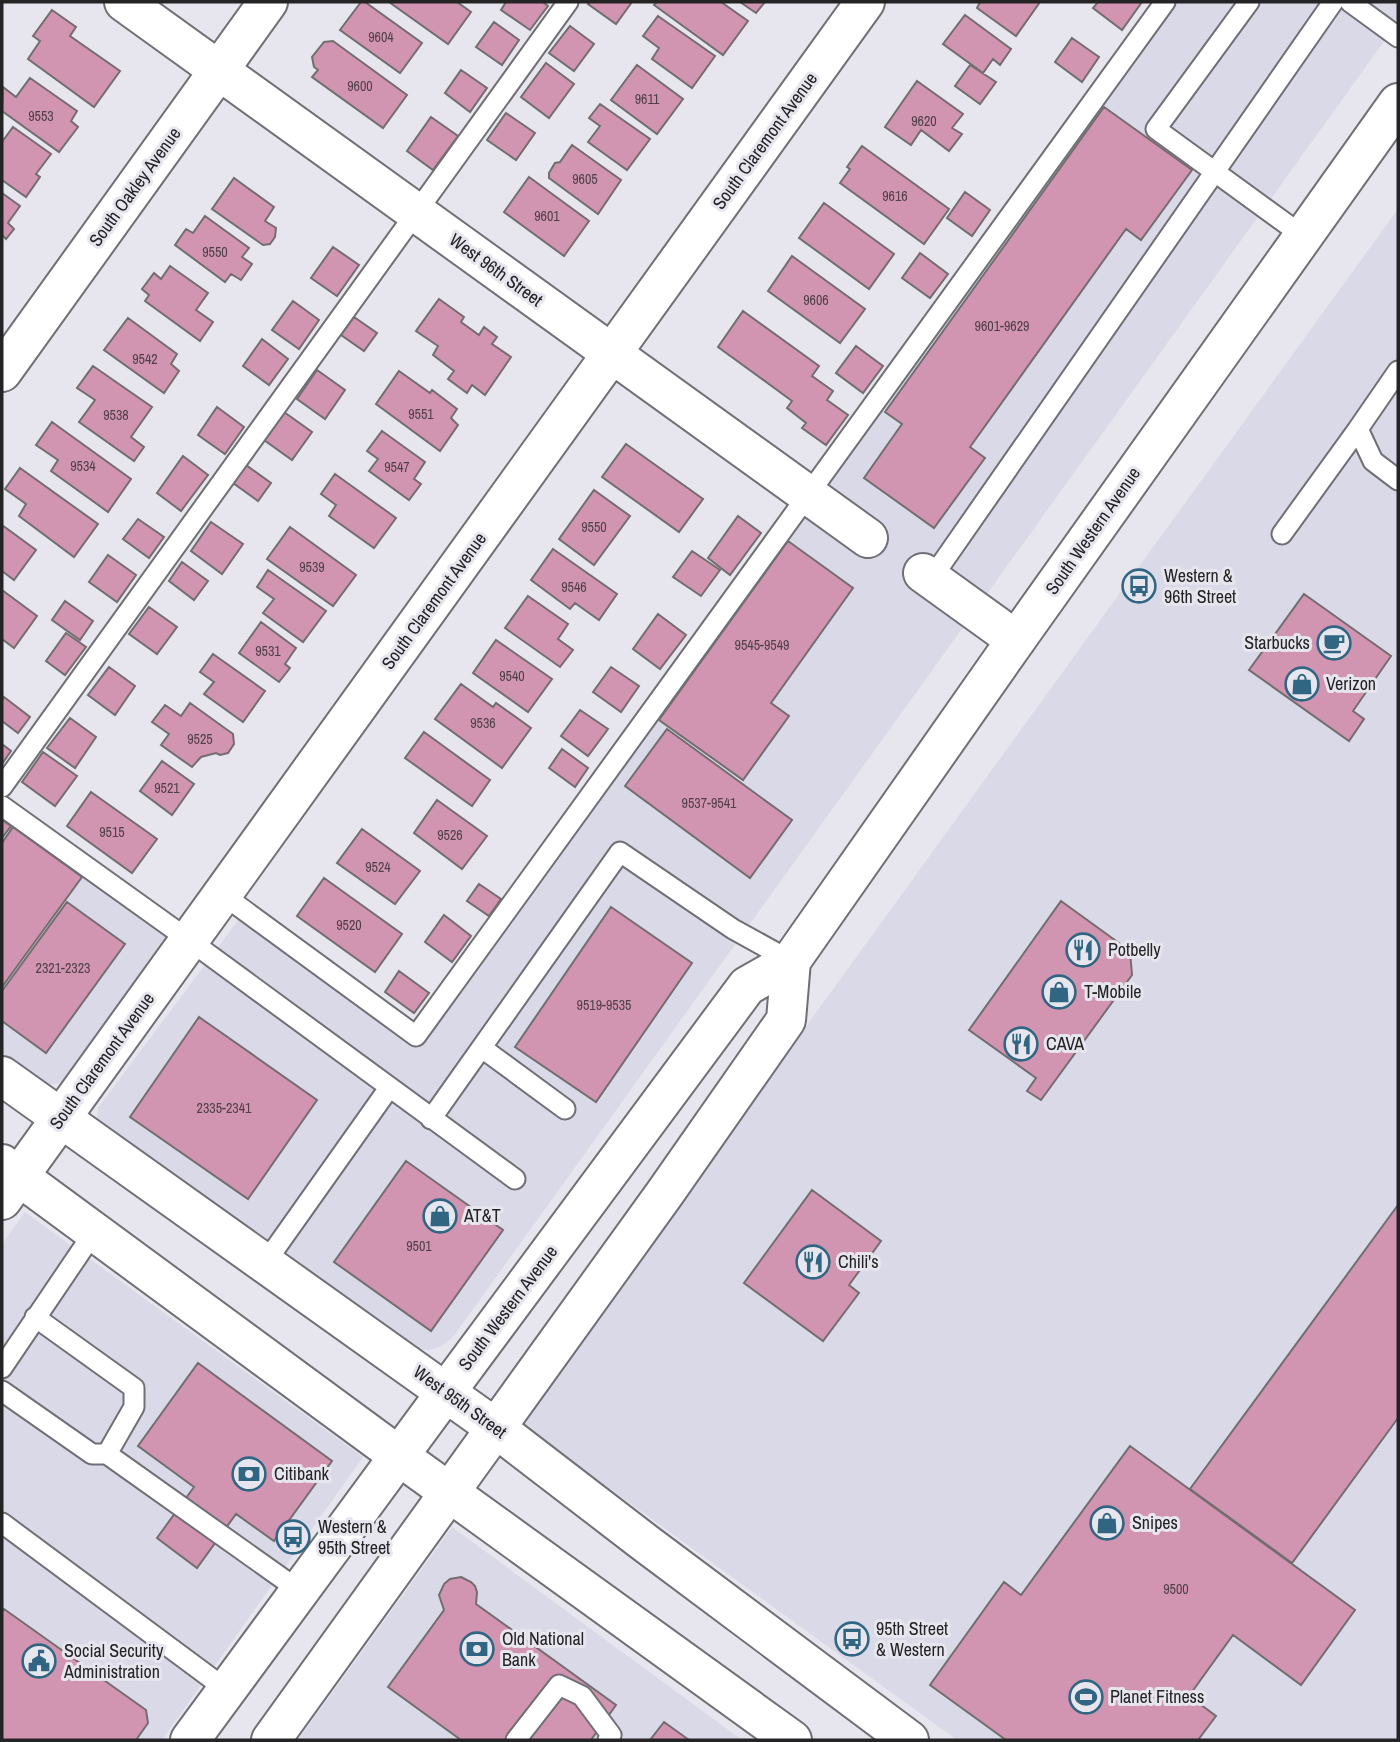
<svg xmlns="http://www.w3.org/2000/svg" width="1400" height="1742" font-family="'Archivo Narrow',sans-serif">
<rect width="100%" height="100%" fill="#e7e6ee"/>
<!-- built -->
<path fill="#dad9e8" d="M1165 2H1398V22L453 1337 442 1346 429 1350 413 1349 102 1129 97 1119 98 1108 245 911 415 1036Z
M1398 209V1740H957L519 1423Z
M2 806 174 930 66 1080 57 1084 40 1085 2 1057Z
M25 1212 363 1457 162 1740H2V1244Z
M452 1527 742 1740H298Z"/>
<!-- building -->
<path fill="#d295b1" stroke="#746d70" stroke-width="2" d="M361 2H365L422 43 400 73 340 30Z
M389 2H457L471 12 448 44Z
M506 2H543L548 6 530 30 501 10Z
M590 2H632L616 24 588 4Z
M657 2H721L748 21 723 55 654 5Z
M740 2H765L756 13Z
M980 2H1040L1016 36 977 8Z
M1098 2H1142L1122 30 1093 8Z
M52 10 76 27 70 36 120 71 94 107 28 59 40 41 33 36Z
M965 15 1011 49 1000 65 993 59 983 73 943 44Z
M658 16 715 56 692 88 652 59 659 48 643 36Z
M494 22 519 40 502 65 476 47Z
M570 26 594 44 574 71 549 53Z
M1072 38 1099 57 1082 82 1055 62Z
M333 41 407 95 383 128 312 77 318 70 314 67 312 57 324 42Z
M546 63 574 84 549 118 521 97Z
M637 65 683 99 657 134 611 100Z
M970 65 996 82 980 104 955 86Z
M461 70 487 88 470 112 445 93Z
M30 78 77 111 71 121 78 127 59 152 2 111 3 87 16 97Z
M917 81 963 114 952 128 962 134 949 151 921 130 911 145 885 127Z
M600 104 650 139 627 170 588 142 600 126 589 118Z
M1104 107 1192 170 1141 240 1126 229 970 447 985 458 934 528 864 478 902 424 885 412Z
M506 113 535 133 516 160 487 140Z
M431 117 458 136 433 170 407 151Z
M13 127 51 154 36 174 40 177 26 197 2 180V142Z
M572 145 621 180 598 214 549 178V173L555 163 560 162Z
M862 146 949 209 924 244 840 183 850 169 847 167Z
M529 177 589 221 564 256 504 212Z
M234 178 274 207 265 221 276 228 275 237 270 244 263 245 212 209Z
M965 192 990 210 972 236 947 218Z
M2 193 20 206 8 223 14 229 6 239 2 235Z
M824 203 894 254 869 289 799 238Z
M205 216 249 248 242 257 252 264 241 280 231 274 225 282 175 245 186 229 193 233Z
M333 247 359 265 337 296 311 278Z
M920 253 948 274 930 298 902 278Z
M792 256 865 309 840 343 768 291Z
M170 266 208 293 196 310 213 322 200 341 145 301 149 295 142 289 154 273 161 279Z
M439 299 464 317 461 322 479 335 484 327 497 337 492 344 511 357 485 395 472 385 467 393 448 379 454 371 433 355 438 346 416 331Z
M293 301 319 320 299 349 272 330Z
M743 311 819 366 812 376 833 391 827 400 848 415 826 445 802 428 806 423 787 408 792 401 718 347Z
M354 317 377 333 364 351 341 335Z
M128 318 177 354 171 364 179 371 164 393 104 350Z
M262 339 288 359 269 385 243 366Z
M856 346 883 366 863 393 836 373Z
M93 366 152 407 131 437 144 447 134 461 79 422 95 400 77 388Z
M317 370 345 390 325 419 297 399Z
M399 371 430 393 432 390 457 409 451 418 458 425 440 451 376 404Z
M217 407 244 427 225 454 198 435Z
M284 412 312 432 292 460 264 440Z
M52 422 131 479 108 512 51 471 58 460 36 445Z
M382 431 425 462 414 479 421 484 409 500 369 471 378 459 367 451Z
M626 444 703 499 679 532 602 477Z
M183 456 208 475 181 511 157 493Z
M246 465 271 483 258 501 233 483Z
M20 468 98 524 74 557 19 516 26 504 5 489Z
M335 474 396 518 374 548 329 516 336 505 321 494Z
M594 490 630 516 594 565 559 539Z
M738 516 761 533 730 575 708 558Z
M138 519 164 537 149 558 123 539Z
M211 522 243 544 222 574 191 551Z
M2 525 36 550 14 580 2 571Z
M290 527 356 575 333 606 267 559Z
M788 541 853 588 771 703 789 716 743 780 659 720Z
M553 549 617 594 599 620 575 603 570 609 531 580Z
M692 551 720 570 701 596 673 577Z
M108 555 136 575 117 602 89 582Z
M182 562 208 581 194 600 169 581Z
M268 570 326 611 303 642 263 613 274 599 257 587Z
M2 590 37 616 14 648 2 639Z
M1304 594 1391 656 1353 711 1364 719 1349 741 1249 670Z
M528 596 568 624 558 639 573 650 560 667 505 628Z
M65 601 93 621 80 640 52 620Z
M149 607 177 627 157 654 129 634Z
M658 614 686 635 660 669 633 649Z
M261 622 296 648 285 664 290 668 279 682 239 653Z
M66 633 86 647 65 675 46 661Z
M496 640 552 679 528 712 473 673Z
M213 654 265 691 243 722 204 694 214 682 200 672Z
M109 667 135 686 115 715 88 695Z
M611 667 639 686 621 712 593 692Z
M461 684 493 707 496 703 531 728 502 768 435 719Z
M4 697 30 717 18 733 2 721V700Z
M190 703 233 734 234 744 228 753 220 755 216 753 201 757 192 767 161 745 169 734 152 722 165 705 181 716Z
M580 710 608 729 588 756 561 736Z
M70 718 96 737 75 768 47 748Z
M667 729 792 820 750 878 625 786Z
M424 732 490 780 472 806 405 758Z
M2 744 11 751 2 764Z
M562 749 588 768 575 787 549 768Z
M43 752 77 776 55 806 22 782Z
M162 761 194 784 172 815 140 791Z
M91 792 157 839 132 873 67 826Z
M437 800 487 836 462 869 414 833Z
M2 820 11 826 2 838Z
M13 827 82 877 2 987V843Z
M362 829 420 871 395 904 337 863Z
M324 878 402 934 375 972 297 916Z
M479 884 501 899 489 916 467 901Z
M1061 901 1130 951 1132 975 1041 1100 1027 1091 1036 1078 969 1030Z
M67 902 125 944 46 1053 2 1021V991Z
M611 907 692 963 596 1102 515 1047Z
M444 915 471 936 452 962 425 942Z
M399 971 429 993 414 1013 385 992Z
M199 1017 317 1100 248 1199 130 1117Z
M406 1161 503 1230 431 1331 334 1262Z
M812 1190 881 1241 849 1285 859 1293 823 1341 744 1283Z
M1398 1205V1418L1292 1563 1190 1489Z
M198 1363 332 1461 274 1541 236 1514 197 1568 157 1538 194 1487 138 1446Z
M1130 1446 1355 1610 1301 1685 1233 1635 1189 1696 1216 1716 1198 1740H1006L930 1685 1004 1582 1021 1595Z
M461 1577 471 1582 475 1586 477 1592 476 1604 616 1705 591 1740H461L388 1687 444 1610 439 1595 444 1584 450 1579Z
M4 1609 146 1710 148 1723 136 1740H2V1612Z
M664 1722 689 1740H650Z"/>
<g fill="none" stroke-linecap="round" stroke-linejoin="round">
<defs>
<path id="lane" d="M1249 2 1156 129 1303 236
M1350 2 1398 37
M1398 371 1358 429 1373 461 1398 480
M1282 534 1358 429
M931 579 1333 2
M2 787 568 2
M2 806 189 940 515 1179
M222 894 416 1036 1165 2
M482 1048 565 1109
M431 1119 620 852 733 929 791 961
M265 1263 389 1088
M2 1368 94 1232
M2 1391 92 1454H107L134 1407V1388L35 1317
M107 1454 300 1591
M2 1523 227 1690
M516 1740 559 1685 582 1696 611 1735 608 1740"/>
<path id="street" d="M124 2 868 538
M2 372 268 2
M923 573 1016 640
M2 1200 865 2"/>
<path id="secondary" d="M190 1740 446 1392 747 986 791 961 1016 640 1398 103
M271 1740 665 1193 786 1020 791 961"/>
<path id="primary" d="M2 1076 497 1429 644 1542 909 1740
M2 1164 399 1456 792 1740"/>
</defs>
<!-- lane casing -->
<use href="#lane" stroke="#706f76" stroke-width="23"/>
<!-- street casing -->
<use href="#street" stroke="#706f76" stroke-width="42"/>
<!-- secondary casing -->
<use href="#secondary" stroke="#706f76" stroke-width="42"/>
<!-- primary casing -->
<use href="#primary" stroke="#706f76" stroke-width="42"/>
<!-- lane -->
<use href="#lane" stroke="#fff" stroke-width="19"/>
<!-- street -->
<use href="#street" stroke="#fff" stroke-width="38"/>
<!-- secondary -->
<use href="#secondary" stroke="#fff" stroke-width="38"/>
<!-- primary -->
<use href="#primary" stroke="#fff" stroke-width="38"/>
</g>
<!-- icons -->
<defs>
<symbol id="bus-ring" viewBox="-11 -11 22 22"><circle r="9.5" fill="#e7e6ee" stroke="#316682" stroke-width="1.5"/><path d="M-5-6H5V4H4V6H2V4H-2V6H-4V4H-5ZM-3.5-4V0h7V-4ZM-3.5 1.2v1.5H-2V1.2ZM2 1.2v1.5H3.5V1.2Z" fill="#316682"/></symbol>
<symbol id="cafe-ring" viewBox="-11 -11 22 22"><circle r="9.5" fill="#e7e6ee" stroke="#316682" stroke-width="1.5"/><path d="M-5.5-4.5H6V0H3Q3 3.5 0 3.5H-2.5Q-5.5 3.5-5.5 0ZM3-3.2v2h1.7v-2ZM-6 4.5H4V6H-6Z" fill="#316682"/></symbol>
<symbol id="shop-ring" viewBox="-11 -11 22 22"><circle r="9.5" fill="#e7e6ee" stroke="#316682" stroke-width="1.5"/><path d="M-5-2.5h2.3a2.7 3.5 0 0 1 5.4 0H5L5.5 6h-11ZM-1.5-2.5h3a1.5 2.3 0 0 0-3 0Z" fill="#316682"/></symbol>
<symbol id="restaurant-ring" viewBox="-11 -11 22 22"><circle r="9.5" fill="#e7e6ee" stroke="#316682" stroke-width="1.5"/><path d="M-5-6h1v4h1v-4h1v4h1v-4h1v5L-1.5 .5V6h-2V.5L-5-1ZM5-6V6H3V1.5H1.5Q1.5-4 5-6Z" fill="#316682"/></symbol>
<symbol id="bank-ring" viewBox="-11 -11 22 22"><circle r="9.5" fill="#e7e6ee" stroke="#316682" stroke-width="1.5"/><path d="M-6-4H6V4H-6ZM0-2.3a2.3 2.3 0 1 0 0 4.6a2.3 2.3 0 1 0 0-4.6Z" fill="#316682"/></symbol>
<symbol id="civic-ring" viewBox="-11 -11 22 22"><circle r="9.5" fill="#e7e6ee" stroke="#316682" stroke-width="1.5"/><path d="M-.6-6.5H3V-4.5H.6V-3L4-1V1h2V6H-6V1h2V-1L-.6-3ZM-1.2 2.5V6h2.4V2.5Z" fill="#316682"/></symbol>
<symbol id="stadium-ring" viewBox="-11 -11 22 22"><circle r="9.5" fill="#e7e6ee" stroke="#316682" stroke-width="1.5"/><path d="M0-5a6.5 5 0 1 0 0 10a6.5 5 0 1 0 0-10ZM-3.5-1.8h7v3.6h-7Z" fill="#316682"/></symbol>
</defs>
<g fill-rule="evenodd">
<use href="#bus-ring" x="1120" y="567" width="38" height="38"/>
<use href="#cafe-ring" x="1315" y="624" width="38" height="38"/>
<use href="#shop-ring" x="1283" y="665" width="38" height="38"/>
<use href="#restaurant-ring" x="1064" y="931" width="38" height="38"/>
<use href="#shop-ring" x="1040" y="973" width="38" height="38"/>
<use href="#restaurant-ring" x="1002" y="1025" width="38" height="38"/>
<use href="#shop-ring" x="421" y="1197" width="38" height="38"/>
<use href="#restaurant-ring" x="794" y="1243" width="38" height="38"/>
<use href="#bank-ring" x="230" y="1455" width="38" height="38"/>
<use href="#shop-ring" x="1088" y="1504" width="38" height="38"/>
<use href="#bus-ring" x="274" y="1518" width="38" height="38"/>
<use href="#bus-ring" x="833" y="1620" width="38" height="38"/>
<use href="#bank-ring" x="458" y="1630" width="38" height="38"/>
<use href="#civic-ring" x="20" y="1642" width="38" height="38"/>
<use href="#stadium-ring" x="1067" y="1678" width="38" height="38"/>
</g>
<g text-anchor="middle" stroke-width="6" stroke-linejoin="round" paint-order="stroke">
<!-- number labels -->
<g font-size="14" fill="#504049">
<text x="381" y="42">9604</text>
<text x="360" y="91">9600</text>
<text x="647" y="104">9611</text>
<text x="41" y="121">9553</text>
<text x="924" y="126">9620</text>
<text x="585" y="184">9605</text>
<text x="895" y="201">9616</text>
<text x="547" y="221">9601</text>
<text x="215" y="257">9550</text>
<text x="816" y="305">9606</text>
<text x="1002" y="331">9601-9629</text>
<text x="145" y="364">9542</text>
<text x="421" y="419">9551</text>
<text x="116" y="420">9538</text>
<text x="83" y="471">9534</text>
<text x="397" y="472">9547</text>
<text x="594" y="532">9550</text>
<text x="312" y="572">9539</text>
<text x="574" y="592">9546</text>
<text x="762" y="650">9545-9549</text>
<text x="268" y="656">9531</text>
<text x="512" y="681">9540</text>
<text x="483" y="728">9536</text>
<text x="200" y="744">9525</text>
<text x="167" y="793">9521</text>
<text x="709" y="808">9537-9541</text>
<text x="112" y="837">9515</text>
<text x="450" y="840">9526</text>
<text x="378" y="872">9524</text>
<text x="349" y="930">9520</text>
<text x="63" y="973">2321-2323</text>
<text x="604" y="1010">9519-9535</text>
<text x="224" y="1113">2335-2341</text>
<text x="419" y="1251">9501</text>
<text x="1176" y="1594">9500</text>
</g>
<!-- street labels -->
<g font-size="18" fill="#242426" stroke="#e7e6ee">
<text transform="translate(765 141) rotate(-54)" y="6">South Claremont Avenue</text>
<text transform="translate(135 187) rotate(-54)" y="6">South Oakley Avenue</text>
<text transform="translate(496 270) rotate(36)" y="6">West 96th Street</text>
<text transform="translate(1093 531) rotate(-55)" y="6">South Western Avenue</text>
<text transform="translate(434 601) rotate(-54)" y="6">South Claremont Avenue</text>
<text transform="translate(102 1061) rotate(-54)" y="6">South Claremont Avenue</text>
<text transform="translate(508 1308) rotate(-53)" y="6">South Western Avenue</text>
<text transform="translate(460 1402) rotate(36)" y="6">West 95th Street</text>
</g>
<!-- poi labels -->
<g font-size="18" fill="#242426" stroke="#e7e6ee" text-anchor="start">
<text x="1164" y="582">Western &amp;<tspan x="1164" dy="21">96th Street</tspan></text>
<text x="1310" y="649" text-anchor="end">Starbucks</text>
<text x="1326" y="690">Verizon</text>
<text x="1108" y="956">Potbelly</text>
<text x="1084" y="998">T-Mobile</text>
<text x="1046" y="1050">CAVA</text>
<text x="464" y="1222">AT&amp;T</text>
<text x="838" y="1268">Chili's</text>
<text x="274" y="1480">Citibank</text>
<text x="1132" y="1529">Snipes</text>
<text x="318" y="1533">Western &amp;<tspan x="318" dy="21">95th Street</tspan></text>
<text x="876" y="1635">95th Street<tspan x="876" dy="21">&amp; Western</tspan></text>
<text x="502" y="1645">Old National<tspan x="502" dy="21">Bank</tspan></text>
<text x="64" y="1657">Social Security<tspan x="64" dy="21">Administration</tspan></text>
<text x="1110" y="1703">Planet Fitness</text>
</g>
</g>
<!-- border -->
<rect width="1400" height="1742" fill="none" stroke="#242426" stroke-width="7"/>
</svg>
